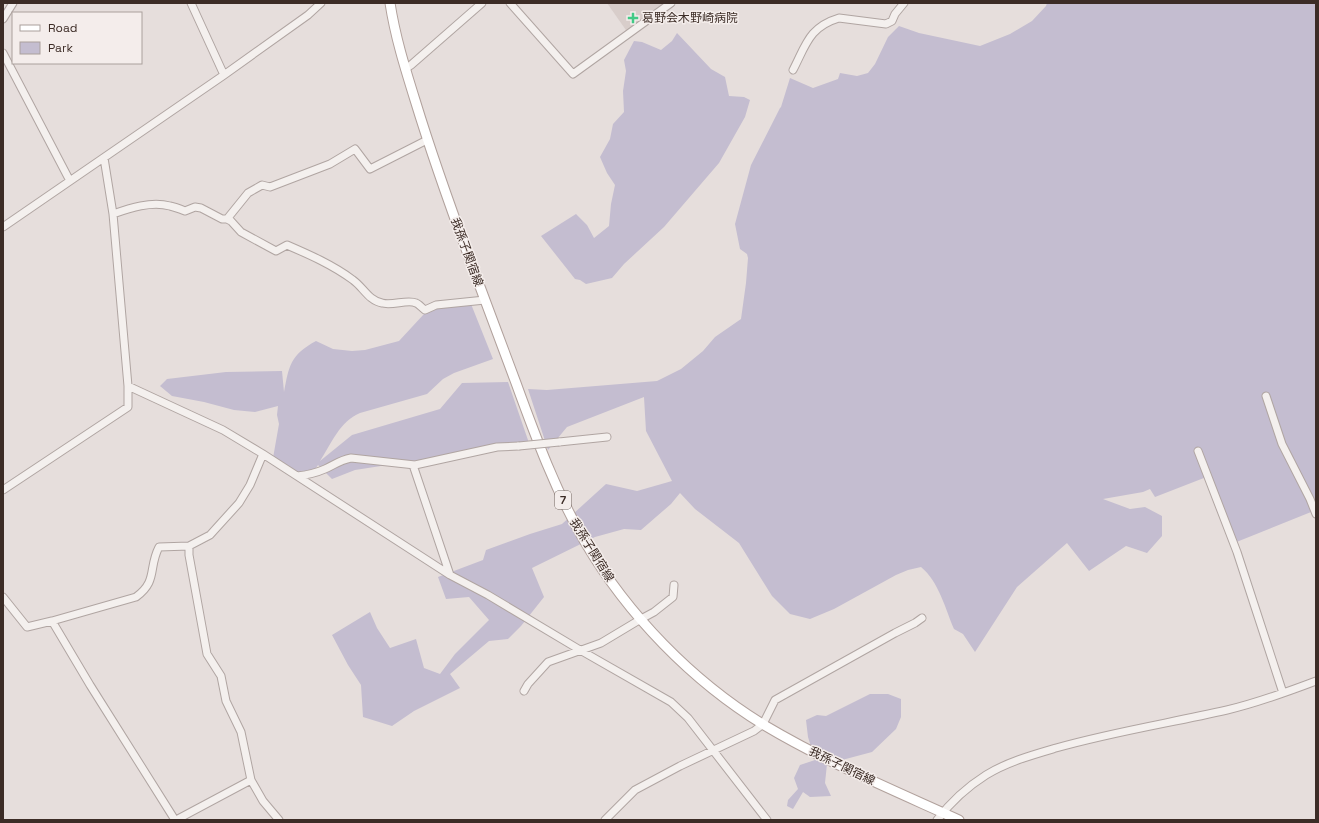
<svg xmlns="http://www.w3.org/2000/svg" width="1319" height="823" font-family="'Space Grotesk','Noto Sans JP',sans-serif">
<rect width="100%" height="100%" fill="#e6dedc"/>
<!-- built -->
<path fill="#d8cdca" d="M607 3H668L628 33Z"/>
<!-- green -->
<path fill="#c4bdd0" d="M1047 3H1316V510L1234 543 1209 476 1155 497 1150 489 1143 492 1103 499 1130 509 1145 507 1162 516V536L1147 553 1126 546 1089 571 1067 543 1017 587 975 652 963 634 954 629C945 608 939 582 921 567L908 570 896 575 834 609 810 619 790 614 772 596 739 543 695 509 680 493 671 504 641 530 624 529 595 537 532 568 544 597 521 626 508 639 489 641 450 674 460 688 414 711 392 726 363 717 361 685 348 665 332 635 370 612 377 628 390 648 416 639 424 668 440 674 455 654 489 620 469 597 446 599 438 577 483 560 486 550 530 534 562 524 606 484 637 491 672 481 646 431 644 397 567 427 548 450 528 389 547 390 657 381 681 369 703 351 715 337 741 319 746 283 748 258 747 254 740 249 735 224 751 165 780 108 781 107 790 78 813 88 838 79 840 73 857 76 868 73 875 64 888 37 899 26 919 33 980 46 1010 34 1032 21 1046 6Z
M677 33 711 69 725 77 729 96 744 97 750 100 745 117 719 163 664 227 624 264 612 278 586 284 580 280 575 279 541 236 576 214 587 225 594 238 609 226 611 204 615 185 607 173 600 157 610 139 613 124 624 112 623 91 626 71 624 60 634 41 642 42 661 50 672 41Z
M471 304 493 359 454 373 443 379 427 394 360 413C340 421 331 444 320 461L352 435 440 409 462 383 508 382 529 443 355 470 332 479 318 465 314 471 298 474 273 458 279 424 277 415 278 406 255 412 234 410 204 402 172 396 160 386 167 379 226 372 282 371 284 392C289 366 290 355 316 341L333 349 352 351 365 350 399 341 424 314 432 308Z
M870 694H888L901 699V717L896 729 872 752 827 764 825 783 831 796 810 797 803 792 793 809 787 806 788 800 798 789 794 778 800 765 815 760 808 737 806 720 817 715 826 716Z"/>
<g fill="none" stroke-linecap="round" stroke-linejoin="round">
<defs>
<path id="minor" d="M191 3 224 75
M510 3 573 74 671 3
M3 19 13 3
M3 53 70 181
M405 69 411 65 482 3
M793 70C806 45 809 27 839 18L886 24 892 21 895 14 904 3
M104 158 113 214 128 386 223 430 263 454 450 575 488 595 580 650 671 702 688 718 767 820
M113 214C130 208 151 201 170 206 175 207 180 209 185 211L195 207 201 208 222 219H227L231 221 241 232 276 251 287 245C310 255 333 265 353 280 363 287 369 301 382 303 392 306 408 299 416 303 419 304 422 308 425 310L436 305 485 300
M227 219 248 193 262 185 270 187 330 164 355 149 370 169 427 140
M3 227 224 75 308 15 321 3
M1266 396 1282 444 1310 499 1316 514
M559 442 607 437
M1198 451 1237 552 1283 693
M413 465 450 575
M297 476C307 475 316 473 325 469 334 465 340 460 351 458L415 465 497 447 519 446
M3 490 128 407V386
M189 546V555L207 654 221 676 226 701 241 732 251 780 263 801 279 820
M3 597 27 627 52 621 90 685 175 820
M52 621 136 597C158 581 148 568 159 547L189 546 210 535 239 503 250 485 263 454
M524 691 528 684 548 662 601 643 641 619 654 612 673 597 674 585
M176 820 251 780
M605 820 635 790 680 766 754 731 763 724 775 700 895 633 915 623 922 618
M937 820C950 803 967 787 986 775 1007 762 1032 755 1056 748 1112 732 1170 723 1227 710 1257 703 1287 692 1316 681"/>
<path id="major" d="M390 3C395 36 405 68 415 100 434 162 456 223 479 284 491 317 504 350 516 383 536 438 556 492 585 542 628 615 692 681 764 725 826 762 893 790 959 820"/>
</defs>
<!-- minor casing -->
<use href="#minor" stroke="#b0a5a2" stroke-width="9"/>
<!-- major casing -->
<use href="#major" stroke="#b1a19c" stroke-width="11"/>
<!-- minor -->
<use href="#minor" stroke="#f4f0ee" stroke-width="7"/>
<!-- major -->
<use href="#major" stroke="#fff" stroke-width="9"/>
<defs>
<path id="minor-bridge" d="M519 446 559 442"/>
</defs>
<!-- minor-bridge casing -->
<use href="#minor-bridge" stroke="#b0a5a2" stroke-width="9" stroke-linecap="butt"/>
<!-- minor-bridge -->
<use href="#minor-bridge" stroke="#f4f0ee" stroke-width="7"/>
</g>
<!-- markers -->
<path fill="#42ca86" stroke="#f4edeb" stroke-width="1.5" d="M631 12h4v4h4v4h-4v4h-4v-4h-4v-4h4z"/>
<g text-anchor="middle" stroke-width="3" stroke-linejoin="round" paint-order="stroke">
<!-- shield labels -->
<rect fill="#f4edeb" stroke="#736661" stroke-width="1" x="555" y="491" width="16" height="18" rx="3"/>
<g font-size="11" font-weight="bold" fill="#3c2c26">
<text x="563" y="504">7</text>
</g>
<!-- poi labels -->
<g font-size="12" fill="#3c2c26" stroke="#f4edeb" text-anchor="start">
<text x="642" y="22">葛野会木野崎病院</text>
</g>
<!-- street labels -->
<g font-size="12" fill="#3c2c26" stroke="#f4edeb">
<text transform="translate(467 252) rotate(70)" y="4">我孫子関宿線</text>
<text transform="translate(592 550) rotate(58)" y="4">我孫子関宿線</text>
<text transform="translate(842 766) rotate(26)" y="4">我孫子関宿線</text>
</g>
</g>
<!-- border -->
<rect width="1319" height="823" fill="none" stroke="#3c2c26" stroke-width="8"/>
<!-- legend -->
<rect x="12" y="12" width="130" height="52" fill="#f4edeb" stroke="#aaa09c"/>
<rect x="20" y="25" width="20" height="6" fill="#ffffff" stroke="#aaa09c"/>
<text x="48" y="32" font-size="12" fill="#3c2c26">Road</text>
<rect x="20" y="42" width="20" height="12" fill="#c4bdd0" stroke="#aaa09c"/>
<text x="48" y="52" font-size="12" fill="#3c2c26">Park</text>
</svg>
